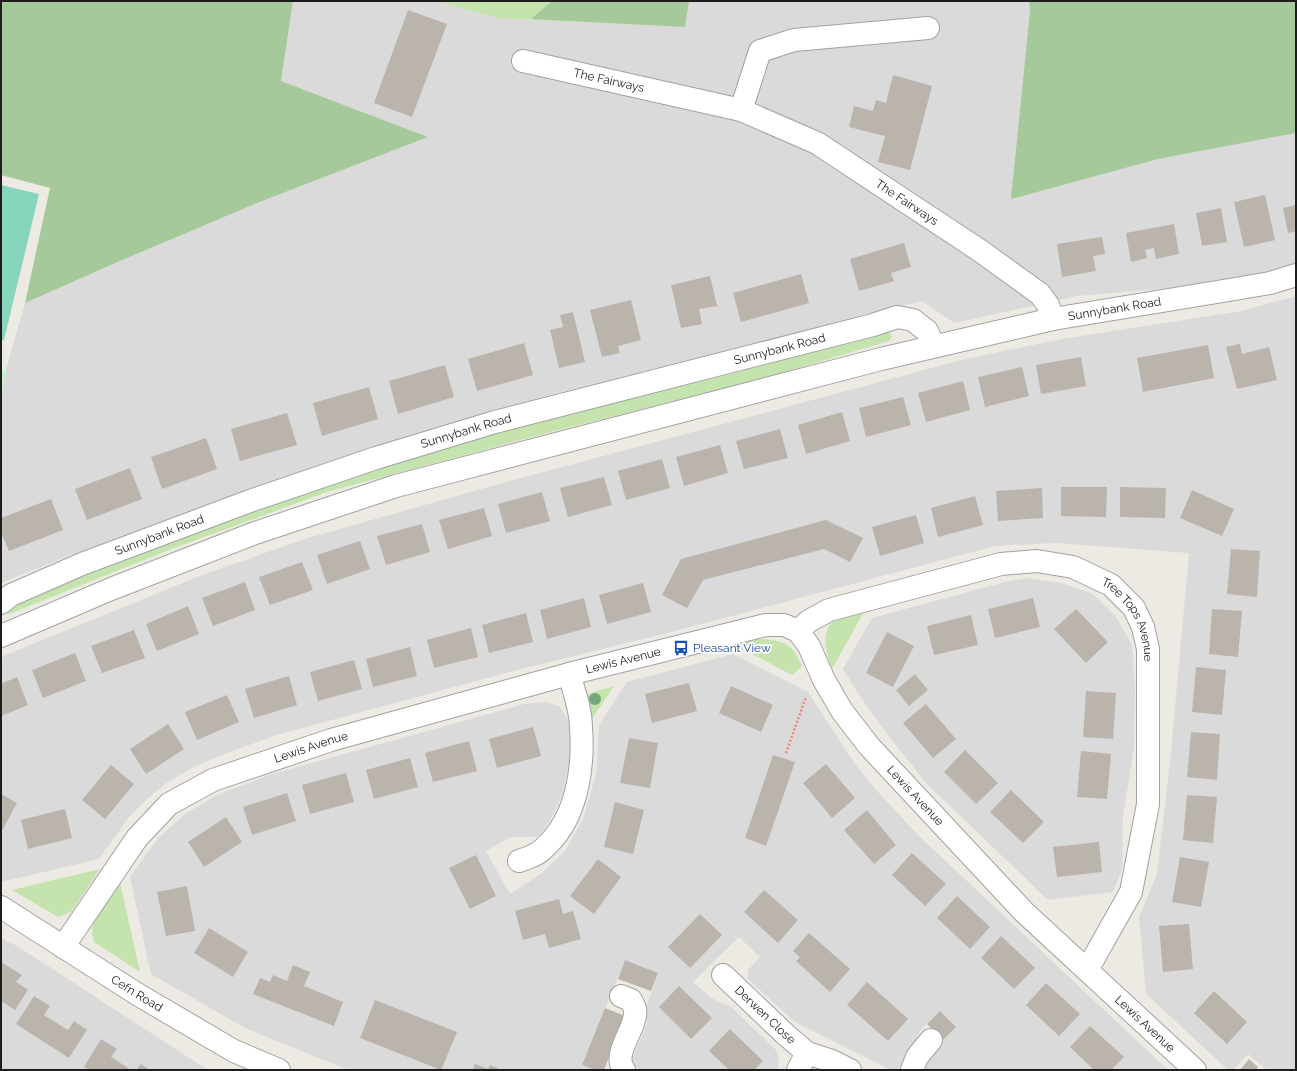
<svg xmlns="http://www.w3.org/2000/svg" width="1297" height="1071" font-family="Raleway,sans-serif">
<rect width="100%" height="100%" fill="#edeae3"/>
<!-- residential -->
<path fill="#dbdada" d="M293 1H435L497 18 685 27 689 1H1029L1030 11 1158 159 1296 133V265L1268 273 1180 287 1078 296 954 323 922 301 550 395 434 429 309 470 66 557 1 583V398L6 370 25 303 120 261 257 203 428 137 281 81Z
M1296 296V1070H1267L1248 1054 1233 1070H1228L1146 994 1139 917 1157 874 1171 752 1189 553 1055 543 995 546 664 634 517 670 280 734 227 753 192 768 165 784 146 800 129 817 99 859 1 882V657L202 575 308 538 499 484 965 359 1062 339 1241 311Z
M1026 578 1062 583 1093 594 1116 617 1132 645 1135 686 1134 748 1123 816 1122 869 1113 892 1048 900 927 784 891 739 865 704 843 669 872 618 1001 583Z
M733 654 808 692 855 764 878 792 918 835 1168 1070H922L923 1066 943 1040 956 1027 940 1011 922 1028 903 1064 898 1070 889 1069 795 1022 748 979V970L760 957 739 937 693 982 713 999 730 1006 776 1050 779 1058 778 1070H638L631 1061 647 1024 645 1011 658 973 625 960 582 1065 595 1070H348L245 1028 151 974 130 877 158 838 185 814 217 795 272 774 524 704 546 702 559 706 569 721 571 755 562 796 550 821 537 837H511L486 851 510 894 542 873 565 851 583 819 596 774 599 725 627 682Z
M1 938 17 946 208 1070H1Z"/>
<!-- grass -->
<path fill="#c4e3ad" d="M435 1H689L685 27 497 18Z
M882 332H889L892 337 889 341 765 378 539 435 327 492 174 548 7 615 17 604 68 578 419 452 736 373Z
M865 610 832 669C826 653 819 629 837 619 844 615 857 613 865 610Z
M758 639C771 639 785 641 794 651 797 655 799 661 802 666L792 675 735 645Z
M614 686 591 720 586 698 590 693Z
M100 869 71 912 58 917 12 890Z
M119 878 140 972 94 942 92 933 94 918Z"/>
<!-- forest -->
<path fill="#a6c99c" d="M1 1H293L281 81 428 137 257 203 120 261 25 303 50 188 1 175Z
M552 1H689L685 27 531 19Z
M1029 1H1296V133L1158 159 1011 199 1030 11Z"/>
<!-- park -->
<path fill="#c3f4cb" d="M1 369 6 370 1 398Z"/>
<!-- pitch -->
<path fill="#88d5bd" d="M1 185 39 194 4 340H1Z"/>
<!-- building -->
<path fill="#bab4ad" d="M408 10 447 24 412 117 374 103Z
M893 75 932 86 910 170 878 162 885 136 849 127 854 106 873 111 876 100 886 103Z
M1265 195 1275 240 1244 247 1234 202Z
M1296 205V231L1288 233 1283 208Z
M1221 208 1227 242 1202 246 1196 213Z
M1174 224 1179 254 1156 259 1154 248 1145 250 1147 258 1131 262 1126 233Z
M1102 237 1105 254 1093 256 1096 271 1062 277 1057 244Z
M904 243 911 267 891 273 894 281 859 291 850 259Z
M801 274 809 303 741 322 733 293Z
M710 276 717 306 699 309 702 324 681 328 671 285Z
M631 300 641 340 618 346 620 353 602 357 590 310Z
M573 312 585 362 559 368 550 330 563 327 560 315Z
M524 343 533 375 477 391 468 359Z
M1240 344 1242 354 1269 347 1277 380 1237 389 1226 347Z
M1208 345 1214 378 1143 392 1137 358Z
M1081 357 1086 386 1041 394 1036 365Z
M445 365 454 397 398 414 389 381Z
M1022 367 1029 396 985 407 978 377Z
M963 381 970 410 926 422 918 393Z
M369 387 378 419 322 436 313 403Z
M903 397 911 425 866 437 859 408Z
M842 412 850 441 806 454 798 425Z
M287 413 297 445 240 461 231 429Z
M780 429 788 458 744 469 736 441Z
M206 438 217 469 162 489 151 457Z
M720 445 728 473 684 486 676 457Z
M662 459 670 488 626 500 618 471Z
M130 468 142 499 87 520 75 489Z
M604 477 612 505 568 517 560 488Z
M1061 487H1107L1106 517 1061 516Z
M1120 487 1166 488 1165 518 1120 517Z
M1042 488 1043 518 998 521 996 491Z
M1192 490 1234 509 1222 536 1180 518Z
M542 492 550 521 506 533 498 504Z
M975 496 983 525 938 537 931 508Z
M51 499 63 530 9 551 1 532V518Z
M484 508 492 536 448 549 439 520Z
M916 515 924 543 880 556 872 527Z
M826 520 863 538 850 562 824 549 703 580 687 608 662 595 681 559Z
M422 524 430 552 386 565 377 536Z
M360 541 370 569 327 584 317 555Z
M1231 549 1260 551 1257 597 1227 594Z
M302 562 313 590 270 605 259 577Z
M245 582 255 610 213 626 202 598Z
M643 583 651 612 607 624 599 595Z
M584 598 591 627 547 639 540 610Z
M1033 598 1040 627 995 638 988 609Z
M188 606 199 634 157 651 146 624Z
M1076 609 1108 642 1086 663 1054 629Z
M1212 609 1242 611 1238 657 1209 654Z
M526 613 533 642 489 653 482 625Z
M971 615 978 645 934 655 927 626Z
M471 628 478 657 434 668 427 640Z
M134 630 145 658 102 673 91 646Z
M887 632 914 646 893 687 866 673Z
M410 647 417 676 373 687 366 659Z
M75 653 86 681 43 698 32 670Z
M354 660 362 689 318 701 310 672Z
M1196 667 1226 670 1222 715 1192 712Z
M915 674 928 690 909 706 896 690Z
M289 676 297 705 254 718 245 689Z
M17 677 28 705 1 716V684Z
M689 683 697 711 652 723 645 694Z
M731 686 773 705 761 732 719 713Z
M1086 691 1116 693 1113 739 1083 737Z
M227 695 239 722 197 740 185 712Z
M926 704 956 739 933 758 903 723Z
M168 724 184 749 146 774 130 749Z
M533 727 541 756 497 768 489 739Z
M1191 732 1220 734 1217 780 1187 777Z
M629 738 658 743 650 788 620 783Z
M469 741 477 771 433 782 425 753Z
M965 750 998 783 976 804 944 772Z
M1081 751 1111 754 1107 799 1077 797Z
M773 755 795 762 766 846 745 838Z
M410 758 418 787 374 799 366 770Z
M826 764 855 798 832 818 803 783Z
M111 765 134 784 105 819 82 800Z
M346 773 354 802 310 814 302 785Z
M1011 790 1044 822 1023 843 990 812Z
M287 793 296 821 252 835 243 807Z
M1 794 17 803 3 829 1 828Z
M1187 795 1217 797 1213 843 1183 840Z
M615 802 644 810 633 854 604 847Z
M65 809 72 838 28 849 21 820Z
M867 810 896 845 874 864 844 830Z
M226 817 242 842 204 867 188 842Z
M1099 842 1102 872 1057 877 1053 847Z
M912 853 946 884 925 906 892 875Z
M476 855 496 896 470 909 449 868Z
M1180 857 1209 862 1201 907 1172 902Z
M598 859 621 877 594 914 570 896Z
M187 886 195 931 166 936 157 892Z
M764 890 798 920 778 943 744 912Z
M957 896 990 927 970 949 937 918Z
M559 899 563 914 573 911 581 939 549 948 545 934 523 940 515 911Z
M700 914 722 935 690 968 668 947Z
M1189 924 1193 969 1163 972 1159 926Z
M209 928 248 952 233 977 194 953Z
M809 933 850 969 830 992 796 961 800 957 793 951Z
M1001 936 1035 968 1014 989 981 958Z
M625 960 658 973 651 991 618 979Z
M1 962 22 975 16 982 28 990 15 1010 1 1001Z
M293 965 310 972 304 986 343 1002 334 1026 253 994 260 978 270 982 273 975 287 981Z
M867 982 908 1019 888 1041 847 1005Z
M1046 983 1080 1014 1059 1036 1026 1005Z
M679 986 712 1018 691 1039 659 1007Z
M1214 991 1247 1022 1227 1044 1194 1013Z
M34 996 50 1006 44 1015 55 1022 68 1030 74 1021 87 1030 69 1058 16 1024Z
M375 1000 457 1032 441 1070 360 1038Z
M605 1008 625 1016 604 1070H595L582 1065Z
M940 1011 956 1027 943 1040 927 1024Z
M1090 1026 1124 1057 1111 1070H1094L1070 1047Z
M730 1029 763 1061 754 1070H729L709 1051Z
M101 1039 117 1049 111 1057 131 1070H89L84 1067Z
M1249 1059 1258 1067 1256 1070H1240Z
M141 1064 150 1070H136Z
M475 1064 488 1069 490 1065 502 1070H473Z"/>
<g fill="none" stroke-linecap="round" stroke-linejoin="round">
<defs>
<g id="minor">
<path id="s1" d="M523 61 741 110 817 143 982 252 1040 294 1048 305 1053 319"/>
<path d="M741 110 760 51 794 40 928 28"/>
<path id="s2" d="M1 603 11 595 82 564 250 501 376 458 495 422 873 325 897 317 913 320 927 331 934 346"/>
<path id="s3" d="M798 631 809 621 829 610 1001 564 1037 561 1073 567 1111 585 1134 608 1143 627 1148 649V804L1131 892 1087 970"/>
<path id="s4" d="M1 636 111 589 255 533 396 486 881 359 1053 319 1229 290 1270 283 1296 275"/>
<path d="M519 861C525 859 531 857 536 854 541 852 544 848 548 844 577 816 584 767 581 728 581 710 574 691 569 674"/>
<path id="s5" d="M1 907 137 994 234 1051 279 1070"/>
<path id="s6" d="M63 947 137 838 169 804 213 780 331 740 569 674 766 625H784L798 631 809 646 824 680 842 711 869 746 1024 912 1195 1070"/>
<path id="s7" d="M723 975 785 1034 807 1053 832 1061 850 1070"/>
<path d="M621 996 631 1000C632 1002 634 1006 635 1009 638 1028 611 1053 624 1070"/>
<path d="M798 1070 807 1053"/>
<path d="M912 1070 917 1057 931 1040"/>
</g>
</defs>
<!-- minor casing -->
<use href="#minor" stroke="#a1a1a1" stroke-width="24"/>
<!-- path -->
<path stroke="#ed8975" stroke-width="2.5" stroke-dasharray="2 2" stroke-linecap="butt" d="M786 753 806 697"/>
<!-- minor -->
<use href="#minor" stroke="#fff" stroke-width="22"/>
</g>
<!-- trees -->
<circle fill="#76a779" cx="595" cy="699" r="6"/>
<!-- icons -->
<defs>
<symbol id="bus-bare" viewBox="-9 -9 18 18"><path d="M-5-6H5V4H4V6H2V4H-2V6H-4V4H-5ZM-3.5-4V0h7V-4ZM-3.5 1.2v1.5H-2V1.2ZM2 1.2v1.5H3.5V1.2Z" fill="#1a4fb4" stroke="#fff" stroke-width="2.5" paint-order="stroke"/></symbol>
</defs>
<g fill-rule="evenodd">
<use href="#bus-bare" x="670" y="637" width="22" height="22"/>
</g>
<g text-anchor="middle" stroke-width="3.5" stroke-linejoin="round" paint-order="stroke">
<!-- street labels -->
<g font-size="12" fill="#1d1d1d" stroke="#fff">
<text dy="4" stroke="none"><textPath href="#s1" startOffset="88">The Fairways</textPath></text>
<text dy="4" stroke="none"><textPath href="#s1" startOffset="414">The Fairways</textPath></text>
<text dy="4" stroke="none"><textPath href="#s4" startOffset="1163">Sunnybank Road</textPath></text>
<text dy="4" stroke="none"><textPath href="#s2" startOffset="821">Sunnybank Road</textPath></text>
<text dy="4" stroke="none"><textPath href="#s2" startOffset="497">Sunnybank Road</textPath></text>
<text dy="4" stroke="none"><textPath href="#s2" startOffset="173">Sunnybank Road</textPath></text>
<text dy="4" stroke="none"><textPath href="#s3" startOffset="370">Tree Tops Avenue</textPath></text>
<text dy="4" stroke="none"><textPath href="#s6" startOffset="656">Lewis Avenue</textPath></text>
<text dy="4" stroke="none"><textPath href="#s6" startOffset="332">Lewis Avenue</textPath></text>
<text dy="4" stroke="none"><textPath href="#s6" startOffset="1040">Lewis Avenue</textPath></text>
<text dy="4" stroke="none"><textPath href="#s5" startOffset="161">Cefn Road</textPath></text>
<text dy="4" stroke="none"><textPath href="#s7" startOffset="58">Derwen Close</textPath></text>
<text dy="4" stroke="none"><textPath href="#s6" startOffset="1364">Lewis Avenue</textPath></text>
</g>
<!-- transit labels -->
<g font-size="12" fill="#164399" stroke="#fff" text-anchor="start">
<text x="693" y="652">Pleasant View</text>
</g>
</g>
<!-- border -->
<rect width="1297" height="1071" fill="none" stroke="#1d1d1d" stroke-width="4"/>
</svg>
